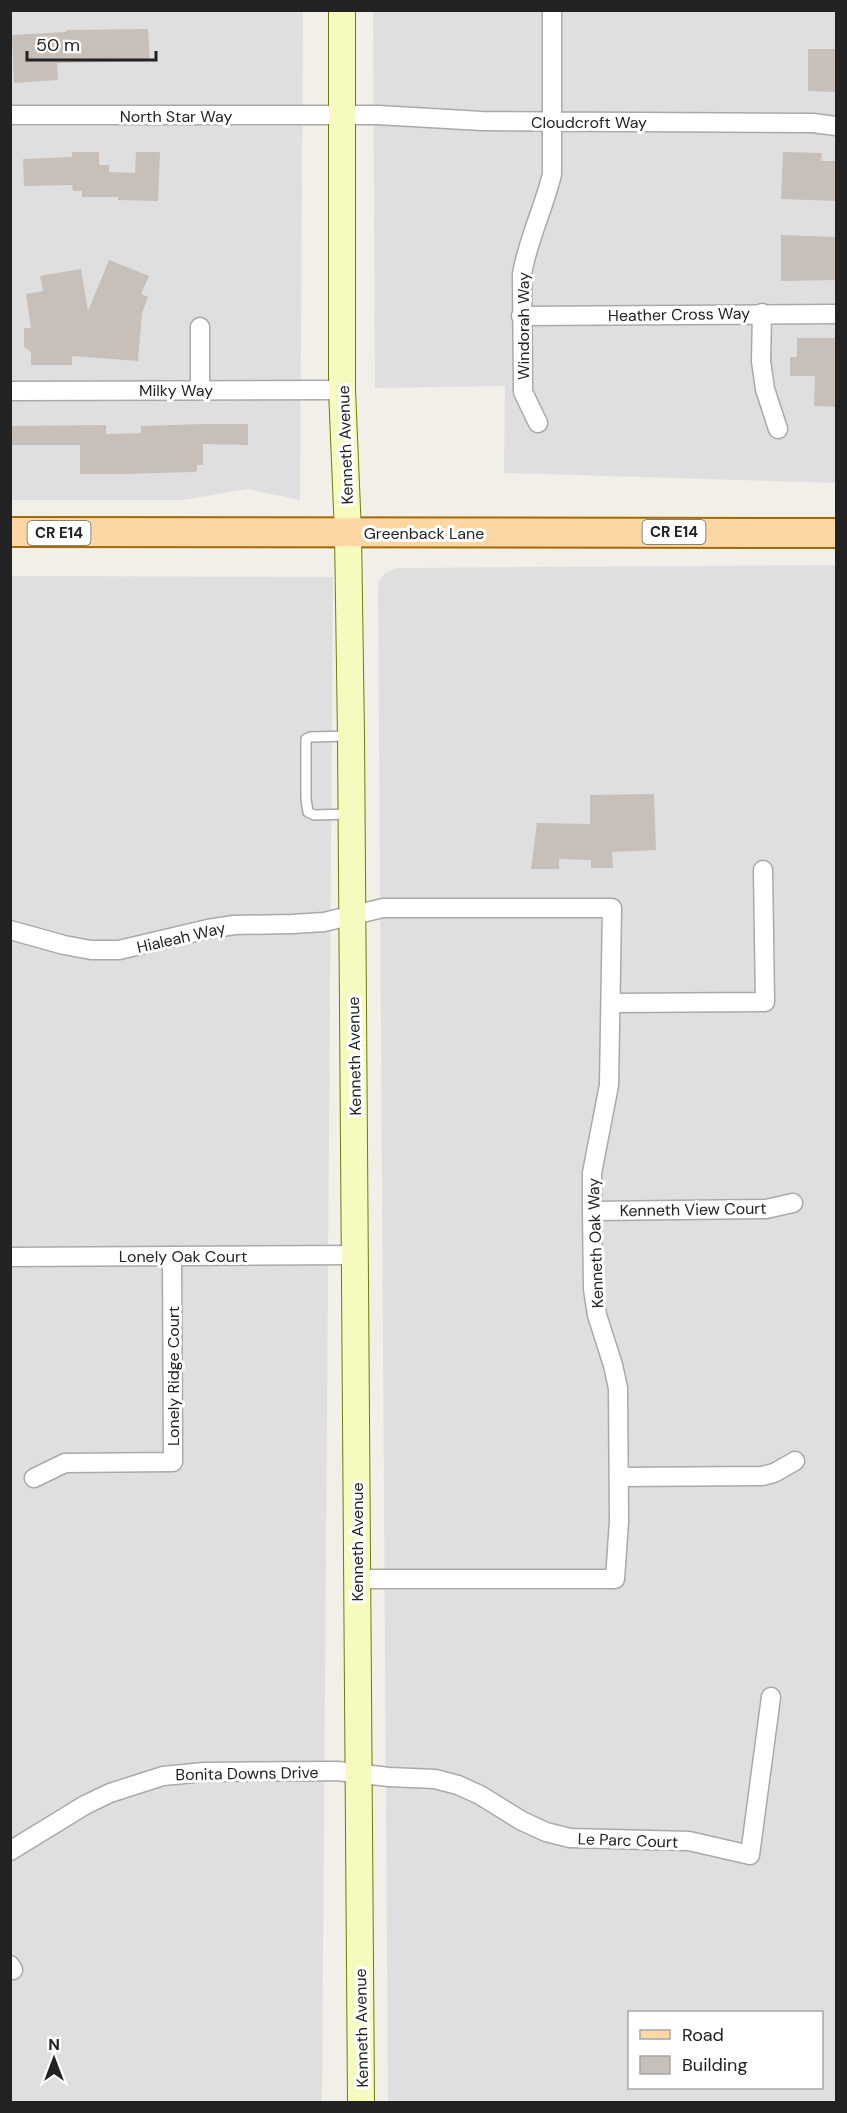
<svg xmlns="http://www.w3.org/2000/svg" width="847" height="2113" font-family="'DM Sans',sans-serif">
<rect width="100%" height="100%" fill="#f2efe9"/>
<!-- residential -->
<path fill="#e0dfdf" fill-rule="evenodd" d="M11 11H303L300 500 247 489 183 500H11Z
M373 11H836V483L504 473 505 386 375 388Z
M836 565V2102H388L378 582 385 573 397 568ZM630 2012H822V2088H630Z
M11 576 333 577 322 2102H11Z"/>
<!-- building -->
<path fill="#c7bfb8" d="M148 29 150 61 57 63 58 80 14 83 12 35 66 32V30Z
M808 49H837V92L808 91Z
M72 152H99V165H109V172L135 173 136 152H160L158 201 118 200V197H82V191H73L72 185 24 186 23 159 72 157Z
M783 152 822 153 821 161H837V201L781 199Z
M781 235 837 237V280L781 281Z
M109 260 149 276 141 294 148 297 142 313 138 361 72 356V365H31V352L24 347V328H31L26 294 43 291 40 276 81 269 88 311Z
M797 338H837V407L814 406 815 376H790V357H797Z
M204 424H248V445L203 444V465H197V471L194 472 123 474H80V445H10V426L106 425V434L141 433V426Z
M654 794 656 850 612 852 613 868H591V860L559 859V869H531L537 823 590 824V795Z"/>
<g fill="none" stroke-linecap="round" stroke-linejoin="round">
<defs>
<path id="lane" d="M349 736 310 737 306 739V799L308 812 314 815 349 814"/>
<path id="street" d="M10 115H378L482 121 813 123 836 126
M762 313 761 361 765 389 778 429
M521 316 836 314
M200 327V390
M10 391 342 390
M538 423 523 392 522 274C528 239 544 208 552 174V10
M10 930 64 945 91 950H119L208 929 234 925 292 924 324 922 383 908H612L609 1085 592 1173V1211L593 1289 597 1315 613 1365 618 1388 619 1521 615 1579H357
M611 1003 765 1002 763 870
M592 1211 766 1209 793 1203
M10 1257 356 1255
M620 1477 762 1476 774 1473 795 1461
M34 1478 65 1463 173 1462 172 1256
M10 1851 85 1805 110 1793 163 1776 204 1772 337 1771 389 1777 435 1779 458 1785 480 1795 522 1821 546 1832 570 1838 689 1841 750 1855 771 1697
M10 1965 13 1970"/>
<path id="secondary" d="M342 10V390L348 533 351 736 361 2102"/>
<path id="primary" d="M10 532 836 533"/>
</defs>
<!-- lane casing -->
<use href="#lane" stroke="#a9a9a9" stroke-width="12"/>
<!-- street casing -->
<use href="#street" stroke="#a9a9a9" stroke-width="21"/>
<!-- secondary casing -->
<use href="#secondary" stroke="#707d05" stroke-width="28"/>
<!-- primary casing -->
<use href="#primary" stroke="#a06b00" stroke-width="32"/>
<!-- lane -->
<use href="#lane" stroke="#fff" stroke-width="9"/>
<!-- street -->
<use href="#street" stroke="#fff" stroke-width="18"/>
<!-- secondary -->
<use href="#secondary" stroke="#f7fabf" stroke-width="26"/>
<!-- primary -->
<use href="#primary" stroke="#fcd6a4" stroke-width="28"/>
</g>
<g text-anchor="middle" stroke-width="6" stroke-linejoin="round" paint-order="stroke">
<!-- shield labels -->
<g fill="#fff" stroke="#646464" stroke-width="1.5">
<rect x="642.5" y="520" width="63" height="24" rx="4.5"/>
<rect x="27.5" y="521" width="63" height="24" rx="4.5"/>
</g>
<g font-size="15" font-weight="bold" fill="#222">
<text x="674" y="537">CR E14</text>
<text x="59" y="538">CR E14</text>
</g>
<!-- street labels -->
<g font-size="16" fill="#222" stroke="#fff">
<text x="176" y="122">North Star Way</text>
<text x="589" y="128">Cloudcroft Way</text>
<text transform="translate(679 314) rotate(-1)" y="6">Heather Cross Way</text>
<text transform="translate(523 326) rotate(-90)" y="6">Windorah Way</text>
<text x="176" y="396">Milky Way</text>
<text transform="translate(345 445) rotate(-92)" y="6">Kenneth Avenue</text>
<text x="424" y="539">Greenback Lane</text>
<text transform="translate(181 937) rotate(-13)" y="6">Hialeah Way</text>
<text transform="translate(354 1056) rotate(-91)" y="6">Kenneth Avenue</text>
<text transform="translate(693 1209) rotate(-1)" y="6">Kenneth View Court</text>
<text transform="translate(595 1243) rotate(-92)" y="6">Kenneth Oak Way</text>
<text x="183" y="1262">Lonely Oak Court</text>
<text transform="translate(173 1376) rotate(-90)" y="6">Lonely Ridge Court</text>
<text transform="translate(357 1542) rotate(-90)" y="6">Kenneth Avenue</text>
<text transform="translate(247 1773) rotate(-1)" y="6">Bonita Downs Drive</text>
<text transform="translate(628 1840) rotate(2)" y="6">Le Parc Court</text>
<text transform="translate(361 2028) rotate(-91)" y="6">Kenneth Avenue</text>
</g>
</g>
<!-- border -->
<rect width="847" height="2113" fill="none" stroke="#222222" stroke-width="24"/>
<!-- legend -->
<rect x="628" y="2011" width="195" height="78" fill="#ffffff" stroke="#a7a7a7" stroke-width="1.5"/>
<rect x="640" y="2030" width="30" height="9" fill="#fcd6a4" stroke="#a7a7a7" stroke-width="1.5"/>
<text x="682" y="2041" font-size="18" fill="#222222">Road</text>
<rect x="640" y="2056" width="30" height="18" fill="#c7bfb8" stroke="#a7a7a7" stroke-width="1.5"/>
<text x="682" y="2071" font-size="18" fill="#222222">Building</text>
<!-- north arrow -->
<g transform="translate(54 2059)" stroke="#ffffff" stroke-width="4.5" paint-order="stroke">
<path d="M0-4.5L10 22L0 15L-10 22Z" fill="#222222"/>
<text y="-9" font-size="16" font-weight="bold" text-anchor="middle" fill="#222222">N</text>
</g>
<!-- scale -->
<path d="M27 51v9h129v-9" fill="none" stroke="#222222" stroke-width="3"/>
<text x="36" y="51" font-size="18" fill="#222222" stroke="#ffffff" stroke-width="4.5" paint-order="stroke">50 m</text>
</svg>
